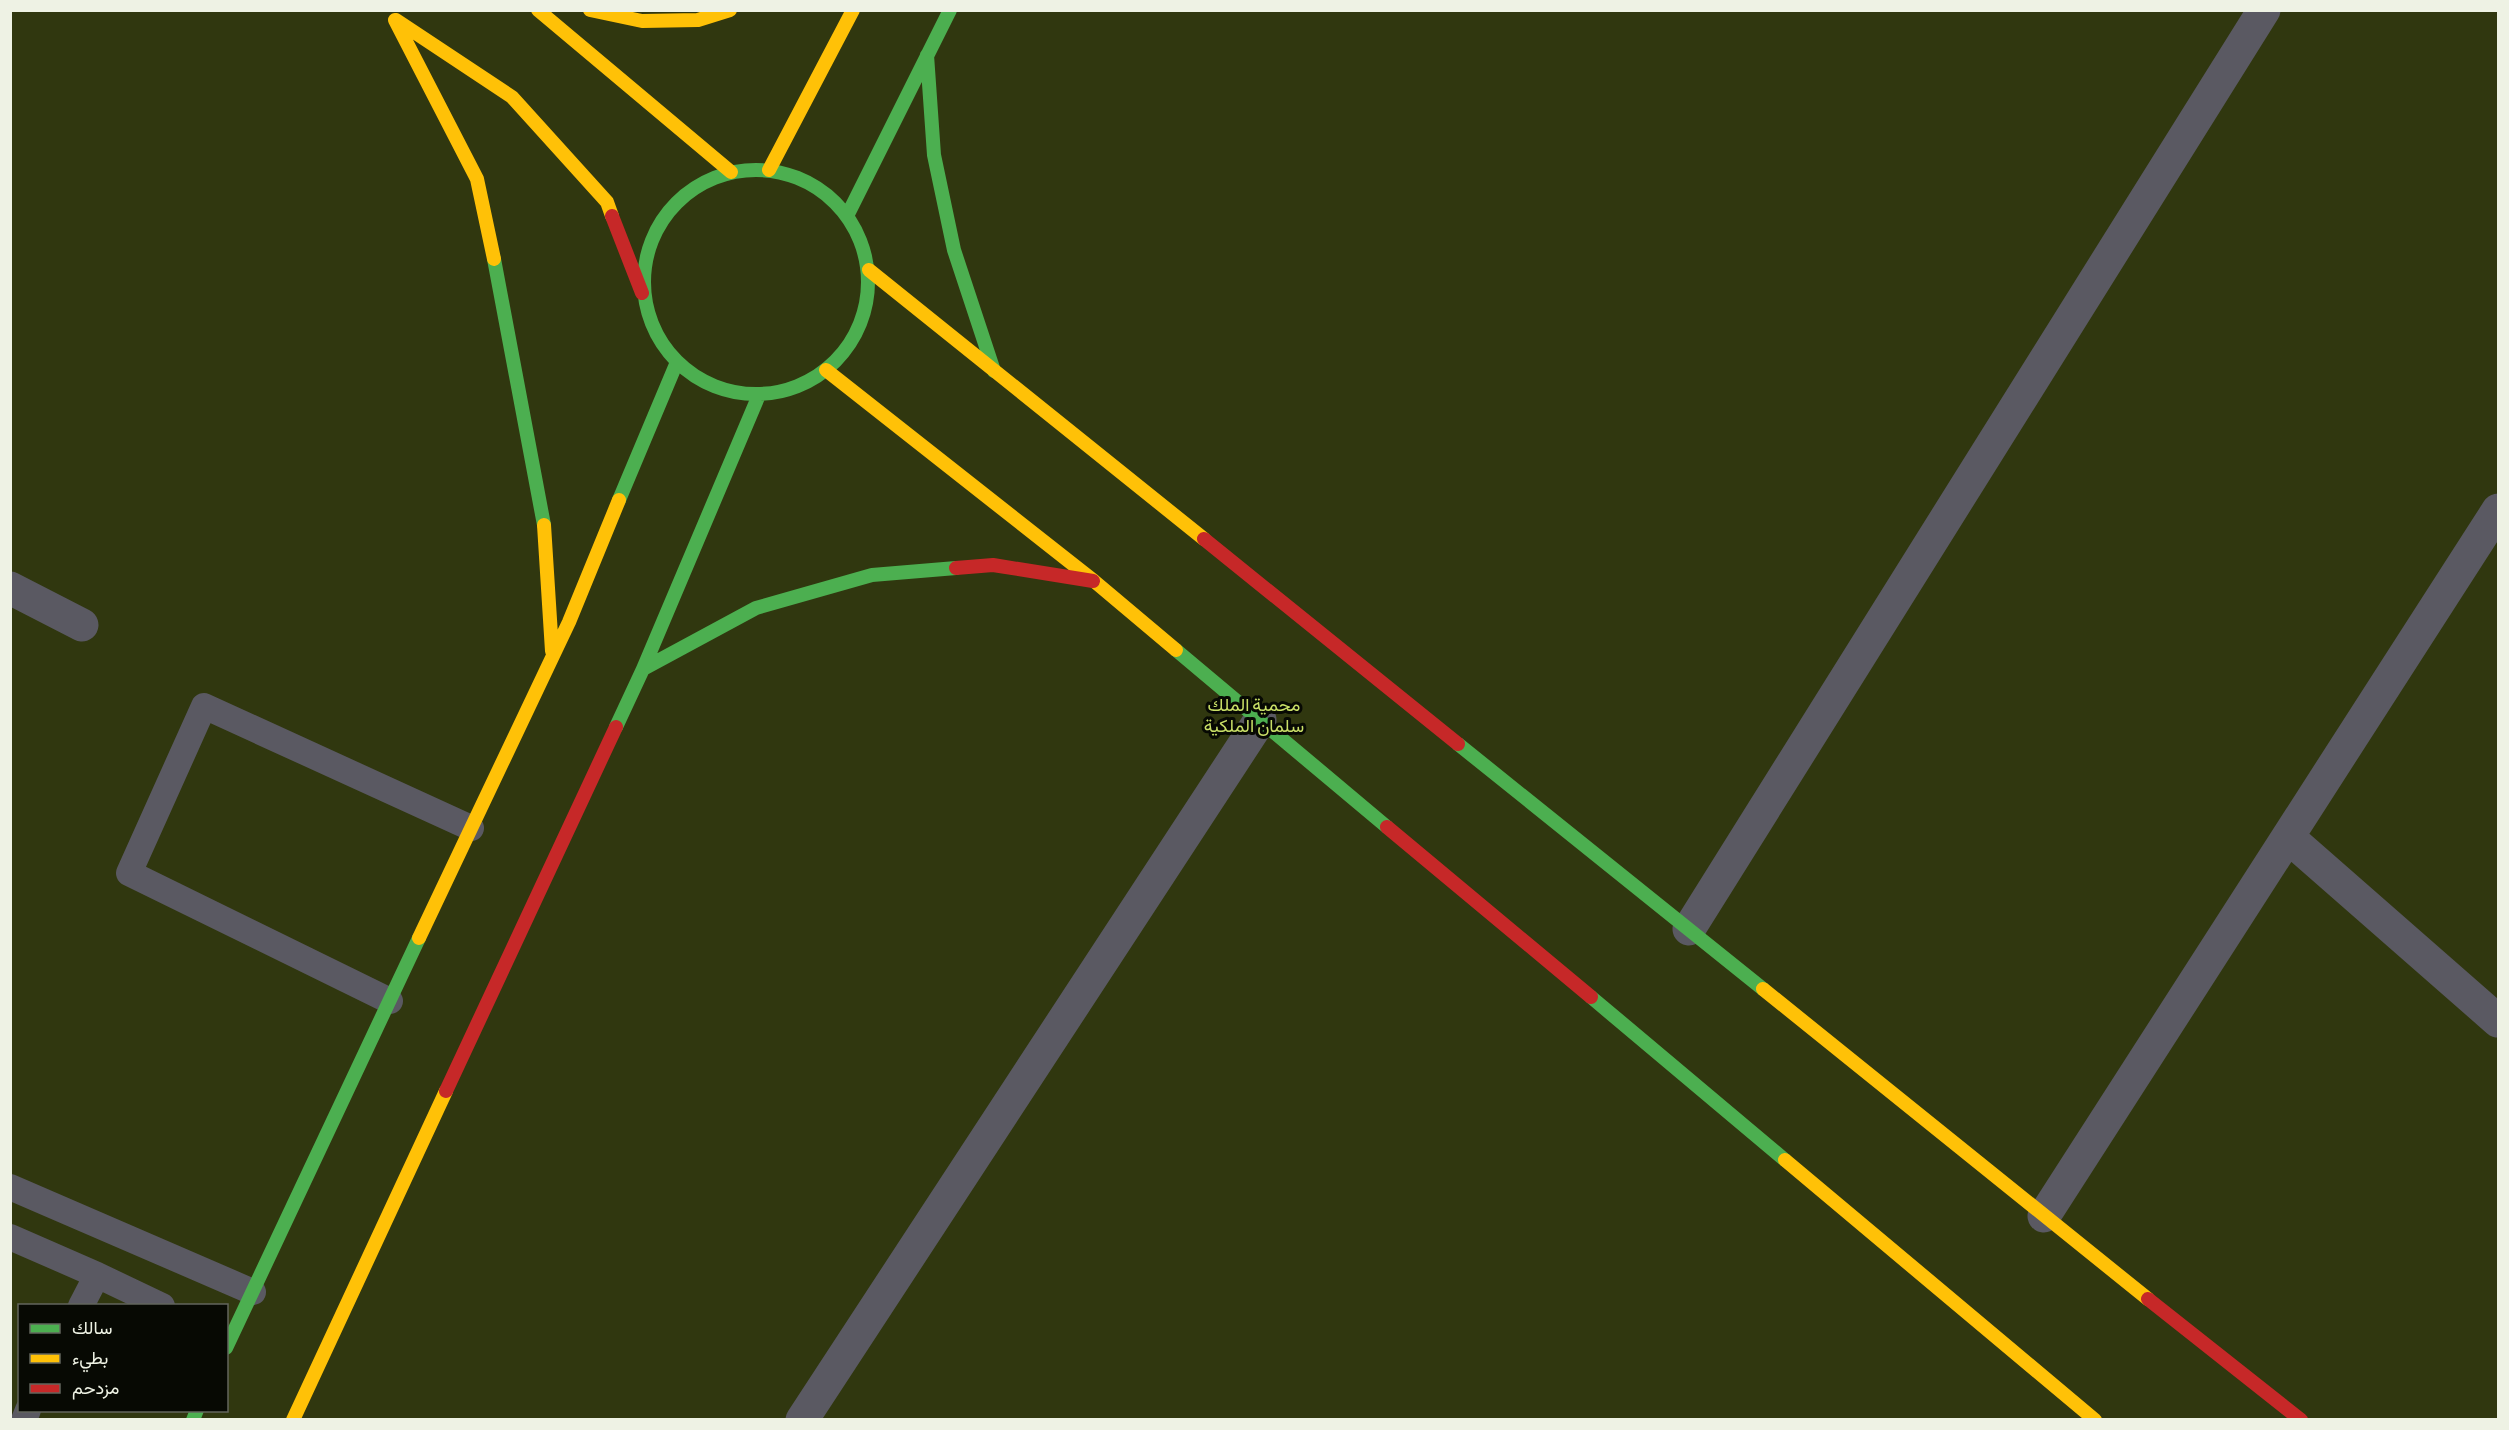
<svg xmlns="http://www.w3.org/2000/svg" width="2509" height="1430" font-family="'Alegreya Sans',Vazirmatn,sans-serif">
<rect width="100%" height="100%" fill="#181b0f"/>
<!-- green -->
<path fill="#30370f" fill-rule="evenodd" d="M10 11H2498V1419H11ZM20 1306H226V1410H20Z"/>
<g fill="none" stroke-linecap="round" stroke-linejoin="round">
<!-- lane -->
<path stroke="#5a5962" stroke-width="26" d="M390 1001 129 873 204 706 471 828
M10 1187 253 1292
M10 1237 97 1275 81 1306
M97 1275 162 1306
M24 1420 28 1410"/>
<!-- street -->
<path stroke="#5a5962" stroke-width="33" d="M10 588 82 625
M2288 837 2498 1021
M1689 929 2264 10
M2044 1216 2498 510
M802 1420 1260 720"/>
<!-- fast -->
<path stroke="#4caf50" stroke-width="14" d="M927 55 934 155 954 250 994 371
M644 282a112 112 0 1 1 224 0a112 112 0 1 1-224 0Z
M847 216 950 10
M494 259 544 525
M619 500 677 362
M1176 650 1387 827
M643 669 756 608 872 575 956 568
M616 727 643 669 759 395
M1458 744 1763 989
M1591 997 1785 1160
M226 1348 419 938
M193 1420 197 1410"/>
<!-- slow -->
<path stroke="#ffc107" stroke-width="14" d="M538 10 731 172
M590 10 642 21 698 20 730 10
M395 20 477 179 494 259
M396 20 512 97 607 202 612 216
M769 170 853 10
M869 270 1204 539
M826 370 1094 581 1176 650
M544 525 552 651
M419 938 569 622 619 500
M1763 989 2148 1299
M1785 1160 2095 1420
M293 1420 446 1091"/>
<!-- jam -->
<path stroke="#c62828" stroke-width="14" d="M612 216 642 293
M1204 539 1458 744
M956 568 993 565 1093 581
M1387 827 1591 997
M446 1091 616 727
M2148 1299 2301 1420"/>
</g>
<g text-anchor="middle" stroke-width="6" stroke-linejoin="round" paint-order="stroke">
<!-- park labels -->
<g font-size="18" fill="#c9df67" stroke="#070903">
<text x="1254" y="711">محمية الملك<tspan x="1254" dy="21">سلمان الملكية</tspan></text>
</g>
</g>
<!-- border -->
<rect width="2509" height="1430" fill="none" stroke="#eef2e4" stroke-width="24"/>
<!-- legend -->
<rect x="18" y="1304" width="210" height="108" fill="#070903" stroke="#63665d" stroke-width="1.5"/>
<rect x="30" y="1324" width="30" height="9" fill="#4caf50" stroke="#63665d" stroke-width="1.5"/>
<text x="72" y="1334" font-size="18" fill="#eef2e4">سالك</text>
<rect x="30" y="1354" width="30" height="9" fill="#ffc107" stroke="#63665d" stroke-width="1.5"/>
<text x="72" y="1364" font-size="18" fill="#eef2e4">بطيء</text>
<rect x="30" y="1384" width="30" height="9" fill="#c62828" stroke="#63665d" stroke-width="1.5"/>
<text x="72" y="1394" font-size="18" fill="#eef2e4">مزدحم</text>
</svg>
